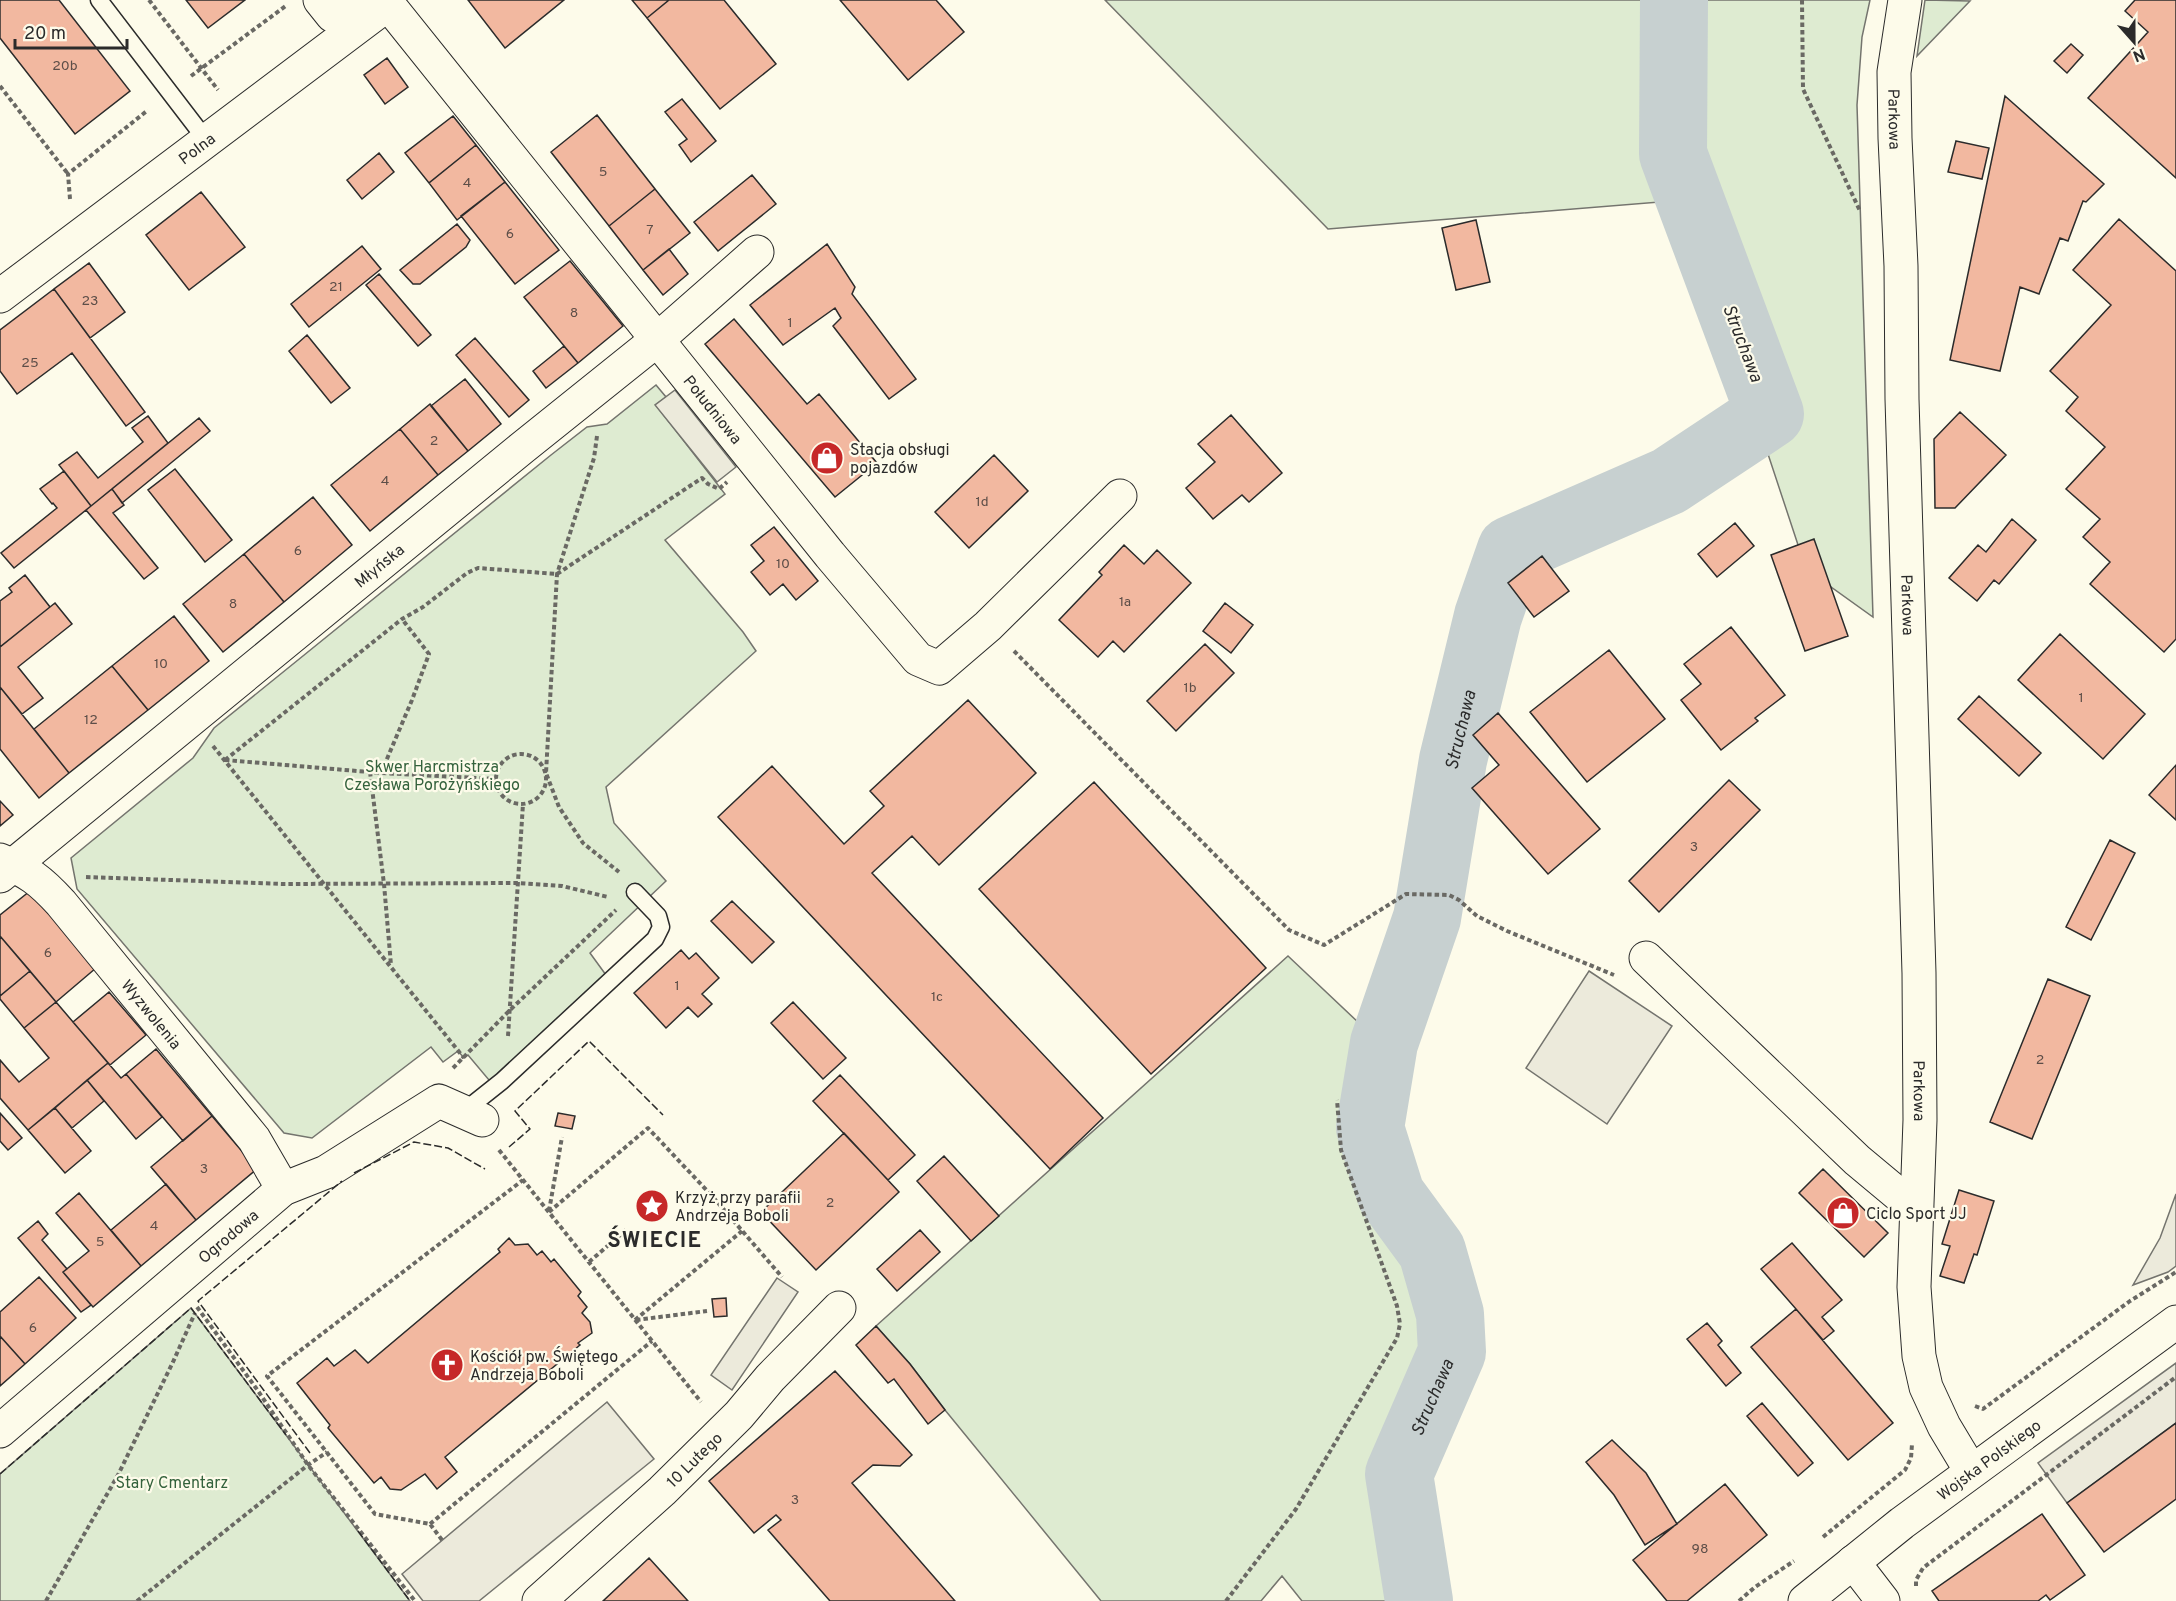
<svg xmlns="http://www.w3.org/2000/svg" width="2176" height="1601" font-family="Overpass,sans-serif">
<rect width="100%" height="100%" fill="#fdfbea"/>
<!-- green -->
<path fill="#deebd1" stroke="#74746e" stroke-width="1.5" d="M1105 0H1870L1862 37 1857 105 1873 617 1806 569 1684 200 1328 229Z
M1925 0 1970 1 1917 56Z
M656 385 666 397 656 405 725 494 665 540 743 632 756 651 606 787 614 823 666 881 590 953 606 975 494 1086 468 1055 464 1058 458 1051 443 1062 431 1047 312 1138 284 1133 77 889 71 858 193 758 214 728 551 455 587 427 607 424Z
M1288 956 1360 1024 1357 1135 1427 1334 1381 1470 1397 1601H1302L1282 1576 1261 1601H1101L945 1410 910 1364 876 1326Z
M191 1308 410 1601H0V1474Z"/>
<!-- parking -->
<path fill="#eceadb" stroke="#74746e" stroke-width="1.5" d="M675 390 736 467 717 482 655 405Z
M1589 971 1672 1026 1607 1124 1526 1068Z
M2176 1194V1266L2168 1272 2133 1285 2160 1238Z
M777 1278 798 1292 732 1390 711 1375Z
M2176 1363V1423L2067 1503 2038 1463Z
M607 1402 654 1459 479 1601H423L402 1574Z"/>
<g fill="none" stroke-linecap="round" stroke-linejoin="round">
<!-- river -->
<path stroke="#c7d0d0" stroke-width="68" id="s1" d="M1419 1601 1399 1474 1452 1352 1450 1314 1432 1251 1391 1195 1370 1128 1384 1043 1427 918 1453 760 1488 616 1511 550 1669 481 1770 414 1673 154 1674 0"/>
</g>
<!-- building -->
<path fill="#f2b8a0" stroke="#2b2b2b" stroke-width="1.5" d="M0 0H59L130 91 75 134 0 38Z
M186 0H245L208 28Z
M468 0H564L505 48Z
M632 0H669L647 18Z
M669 0H724L776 64 720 109 647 18Z
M840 0H936L964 32 908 80Z
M2135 0H2176V178L2088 98 2148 32 2125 11Z
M2071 44 2083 55 2067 73 2054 61Z
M387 58 408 87 385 104 364 75Z
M2005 96 2104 184 2086 202 2083 201 2068 241 2060 238 2039 294 2020 287 2000 371 1950 360Z
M682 99 716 141 691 162 679 145 687 139 665 112Z
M597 115 655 189 609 226 551 152Z
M453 116 476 145 429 183 405 153Z
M1956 141 1989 148 1982 179 1948 172Z
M476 145 505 182 457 220 429 183Z
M379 153 394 172 362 199 347 180Z
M752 175 776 204 718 251 694 222Z
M505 182 559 250 515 284 461 216Z
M655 189 690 233 643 270 609 226Z
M201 192 245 247 189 290 146 235Z
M2119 219 2176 271V639L2164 652 2090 584 2110 562 2083 537 2100 519 2066 489 2105 447 2066 411 2078 397 2050 371 2111 305 2073 270Z
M1476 220 1490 282 1456 290 1442 228Z
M457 224 470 240 466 247 420 284H413L400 270Z
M827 244 855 287 852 294 916 379 889 399 833 326 841 318 835 308 783 345 750 305Z
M362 246 381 269 309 327 291 304Z
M669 249 688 274 663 295 643 270Z
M570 261 623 326 578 363 524 297Z
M89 263 125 312 90 338 54 289Z
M379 274 431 335 418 346 366 285Z
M54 289 145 412 126 426 72 353 17 394 0 371V330Z
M734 319 807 404 819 394 877 463 835 497 705 344Z
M307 335 350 388 331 403 289 351Z
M475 338 529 400 509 417 456 355Z
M564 346 578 363 546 388 533 371Z
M465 379 501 424 468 451 431 406Z
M430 404 468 451 438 475 400 429Z
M1960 412 2006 455 1955 508H1935L1934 439Z
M1231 415 1282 473 1249 502 1242 495 1213 519 1186 488 1215 462 1198 444Z
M148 416 168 443 91 506 59 465 77 452 98 478 143 442 132 428Z
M199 418 210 431 122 503 112 489Z
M400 429 438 475 370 531 331 485Z
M994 455 1028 491 969 548 935 512Z
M175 469 232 540 205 562 148 490Z
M64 471 91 506 14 568 1 553 57 508 53 503 52 504 40 489Z
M112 489 124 505 113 513 158 568 144 579 86 510Z
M313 497 352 545 284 602 244 554Z
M2012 519 2036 540 1999 584 1994 580 1977 601 1949 578 1978 545 1986 552Z
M1735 523 1754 546 1717 577 1698 554Z
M774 527 818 581 796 600 783 584 770 595 751 572 764 561 751 545Z
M1814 539 1848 636 1805 651 1771 555Z
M1124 545 1144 564 1157 550 1191 583 1124 652 1113 641 1098 657 1059 620 1102 575 1099 572Z
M244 554 284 602 223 652 183 604Z
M1542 556 1569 591 1534 617 1508 583Z
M25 575 50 607 0 647V601L12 592 9 588Z
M55 603 72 624 18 667 43 698 22 714 0 687V647Z
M1225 603 1253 625 1231 653 1203 631Z
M174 616 209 661 148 710 112 666Z
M1731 627 1785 695 1755 718 1758 721 1721 750 1681 700 1701 684 1684 664Z
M2060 634 2145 714 2103 759 2018 680Z
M1205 644 1234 673 1176 731 1147 701Z
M1609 650 1665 719 1587 782 1530 712Z
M112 666 148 710 69 773 34 729Z
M0 687 69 773 39 798 0 749Z
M1979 696 2041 753 2019 776 1958 719Z
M968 700 1036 773 939 865 912 836 872 873 1103 1118 1050 1169 718 817 772 766 844 844 884 806 870 791Z
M1498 713 1600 829 1548 874 1472 788 1499 765 1473 735Z
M2176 765V820L2149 795Z
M1729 780 1760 810 1659 912 1629 881Z
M1094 782 1266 968 1151 1074 979 889Z
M0 801 13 815 0 826Z
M2110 840 2135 853 2091 940 2066 927Z
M30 891 96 968 56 1002 0 936V915Z
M732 901 774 942 752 963 711 921Z
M0 936 30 971 0 996Z
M681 950 689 959 696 953 719 978 702 994 712 1004 698 1017 688 1007 666 1028 634 993Z
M30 971 56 1002 24 1028 0 999V996Z
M2048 979 2090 996 2032 1139 1990 1122Z
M109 992 146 1035 110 1065 73 1022Z
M56 1002 108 1063 28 1130 0 1098V1060L19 1082 49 1058 24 1028Z
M793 1002 846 1058 823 1079 771 1023Z
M156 1049 212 1116 183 1141 126 1074Z
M108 1063 121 1078 126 1074 162 1117 136 1139 87 1080Z
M840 1075 915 1155 888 1180 813 1101Z
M87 1080 104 1101 72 1128 55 1108Z
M55 1108 91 1151 65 1173 28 1130Z
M0 1113 22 1138 8 1150 0 1141Z
M558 1113 575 1116 572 1129 555 1126Z
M212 1116 257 1169 196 1220 151 1167Z
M844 1133 899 1192 816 1270 761 1212Z
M944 1156 999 1216 971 1241 917 1181Z
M1823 1169 1888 1233 1864 1257 1799 1193Z
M166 1184 196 1220 141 1266 111 1230Z
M1959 1190 1994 1201 1977 1255 1974 1254 1964 1283 1940 1276 1950 1246 1942 1244Z
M79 1193 141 1266 93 1307 63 1272 89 1251 56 1213Z
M38 1221 48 1234 42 1240 67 1269 63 1272 91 1305 81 1312 18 1238Z
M920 1230 940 1252 897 1291 877 1269Z
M509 1238 515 1245 528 1244 537 1255 542 1251 551 1262 554 1259 581 1292 578 1296 587 1307 582 1313 590 1322 592 1333 578 1343 580 1345 445 1457 457 1472 437 1489 425 1474 401 1490 390 1489 381 1477 374 1483 328 1428 330 1425 297 1383 327 1358 334 1366 355 1350 368 1363 500 1252 498 1249Z
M1792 1243 1842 1300 1822 1317 1834 1331 1823 1340 1761 1269Z
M39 1277 76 1318 25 1364 0 1336V1312Z
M726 1298 727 1316 714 1317 712 1299Z
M1796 1309 1893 1423 1848 1460 1751 1347Z
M1707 1323 1722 1341 1718 1345 1741 1373 1726 1386 1687 1339Z
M876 1326 910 1364 945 1410 928 1424 894 1379 888 1383 856 1345Z
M0 1336 25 1364 0 1386Z
M835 1371 912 1455 900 1466 873 1465 852 1483 955 1601H830L768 1530 781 1520 776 1515 754 1533 709 1481Z
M1762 1403 1813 1463 1798 1476 1747 1416Z
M2176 1423V1499L2104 1552 2067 1503Z
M1612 1440 1646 1473 1677 1524 1645 1545 1614 1495 1586 1462Z
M1725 1484 1767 1535 1687 1601H1667L1633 1560Z
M2042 1514 2085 1575 2050 1600 2046 1595 2038 1601H1939L1932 1591Z
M649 1558 688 1601H603Z"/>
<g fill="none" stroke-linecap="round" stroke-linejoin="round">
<defs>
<path id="lane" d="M99 0 207 141
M463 1112 502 1081 655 939 661 927 658 916 635 892"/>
<g id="street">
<path id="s2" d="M320 0 332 15 388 4 830 555 918 659 939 668 988 626 1120 496"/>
<path id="s3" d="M1905 0 1894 72 1895 138 1901 266 1902 399 1919 973 1920 1120 1914 1287 1919 1356 1926 1387 1944 1426 1971 1471"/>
<path id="s4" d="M0 296 380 10"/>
<path id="s5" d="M0 860C28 871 41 881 61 903L254 1139 283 1189"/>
<path id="s6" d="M0 876 522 448 658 339 757 252"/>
<path d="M1646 958 1857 1160 1917 1210"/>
<path id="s7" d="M0 1431 283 1189 326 1172 439 1101 482 1120"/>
<path d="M1853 1562 1883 1601"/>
<path id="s8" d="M539 1601 662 1491 739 1415 770 1378 839 1308"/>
</g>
<g id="secondary">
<path id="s9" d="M1805 1601 1902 1523 2176 1322"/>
</g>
</defs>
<!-- lane casing -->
<use href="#lane" stroke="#2b2b2b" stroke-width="19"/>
<!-- street casing -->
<use href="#street" stroke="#2b2b2b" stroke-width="35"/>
<!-- secondary casing -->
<use href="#secondary" stroke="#2b2b2b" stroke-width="35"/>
<!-- path -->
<path stroke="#6a6964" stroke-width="4" stroke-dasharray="4.5 3" stroke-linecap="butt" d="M149 0 218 90
M1802 0 1803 89 1860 211
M191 76 287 5
M0 86 68 174
M70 199 68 174 148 110
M597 436 594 458 557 574 546 773 559 807 583 843 619 872
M1014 651 1289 930 1324 945 1406 894 1449 895 1459 900 1477 916 1507 931 1614 975
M213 746 464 1058
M496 779a25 25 0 1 1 50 0a25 25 0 1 1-50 0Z
M225 760 402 619 423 607 467 573 478 568 557 574 702 478 708 484 719 489 727 482
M225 760 381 773 496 779
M370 772 384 884 391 965
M381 773 412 700 429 654 402 619
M86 877 284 884 519 883 562 886 608 897
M508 1036 523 804
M453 1068 510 1010 616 910
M499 1150 701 1402
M549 1211 562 1137
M549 1212 648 1128 713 1197 782 1277
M589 1262 626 1230
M197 1307 256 1388 308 1465 415 1601
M635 1320 742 1231
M636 1320 707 1311
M1975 1406 1983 1409 2130 1301 2176 1272
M430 1524 652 1341
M1823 1537 1905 1470 1911 1458 1912 1444
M442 1540 430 1524 375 1514 267 1376 523 1180
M1916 1586V1580L1923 1568 2176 1377
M46 1601 118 1475 173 1362 195 1313
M137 1601 308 1465 327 1452
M1226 1601 1296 1509 1397 1338 1400 1324 1397 1306 1341 1150 1337 1100
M1739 1601 1755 1587 1794 1561"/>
<!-- lane -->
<use href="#lane" stroke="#fdfbea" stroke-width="16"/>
<!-- street -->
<use href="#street" stroke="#fdfbea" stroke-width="33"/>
<!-- secondary -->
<use href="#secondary" stroke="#fdfbea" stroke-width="33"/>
<!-- fence -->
<path stroke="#2b2b2b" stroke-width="1.5" stroke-dasharray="8 3" stroke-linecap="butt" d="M509 1147 530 1129 515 1111 589 1041 663 1115
M354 1173 414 1142 448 1148 485 1169
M310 1453 198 1301 342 1181
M0 1474 191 1308 286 1435
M358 1531 410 1601"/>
</g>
<!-- icons -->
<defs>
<symbol id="shop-disc" viewBox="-11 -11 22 22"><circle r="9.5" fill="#c62828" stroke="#fdfbea"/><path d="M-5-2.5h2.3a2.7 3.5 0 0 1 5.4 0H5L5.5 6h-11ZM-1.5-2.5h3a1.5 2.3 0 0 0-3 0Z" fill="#fff"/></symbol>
<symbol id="sight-disc" viewBox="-11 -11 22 22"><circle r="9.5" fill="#c62828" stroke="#fdfbea"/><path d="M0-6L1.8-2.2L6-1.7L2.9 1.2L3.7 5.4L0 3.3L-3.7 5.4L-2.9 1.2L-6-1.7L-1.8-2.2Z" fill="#fff"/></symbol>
<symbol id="church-disc" viewBox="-11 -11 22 22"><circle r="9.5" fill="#c62828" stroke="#fdfbea"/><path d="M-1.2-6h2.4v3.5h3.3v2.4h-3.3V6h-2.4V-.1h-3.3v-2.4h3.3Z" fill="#fff"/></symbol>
</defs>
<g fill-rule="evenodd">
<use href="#shop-disc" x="808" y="439" width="38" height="38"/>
<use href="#sight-disc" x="633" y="1187" width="38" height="38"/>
<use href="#shop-disc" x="1824" y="1194" width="38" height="38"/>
<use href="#church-disc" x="428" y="1346" width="38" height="38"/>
</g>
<g text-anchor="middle" stroke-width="4.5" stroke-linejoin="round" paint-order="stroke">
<!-- number labels -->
<g font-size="14" fill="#5d4e48">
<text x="65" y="70">20b</text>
<text x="603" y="176">5</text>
<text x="467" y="187">4</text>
<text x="650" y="234">7</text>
<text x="510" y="238">6</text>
<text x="336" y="291">21</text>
<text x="90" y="305">23</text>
<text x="574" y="317">8</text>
<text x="790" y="327">1</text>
<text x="30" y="367">25</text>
<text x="434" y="445">2</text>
<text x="385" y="485">4</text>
<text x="982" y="506">1d</text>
<text x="298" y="555">6</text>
<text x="783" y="568">10</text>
<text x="1125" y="606">1a</text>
<text x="233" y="608">8</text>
<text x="161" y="668">10</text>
<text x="1190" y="692">1b</text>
<text x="2081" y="702">1</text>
<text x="91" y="724">12</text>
<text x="1694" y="851">3</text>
<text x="48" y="957">6</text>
<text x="677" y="990">1</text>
<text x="937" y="1001">1c</text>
<text x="2040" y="1064">2</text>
<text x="204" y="1173">3</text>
<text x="830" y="1207">2</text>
<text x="154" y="1230">4</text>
<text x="100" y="1246">5</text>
<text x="33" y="1332">6</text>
<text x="795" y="1504">3</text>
<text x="1700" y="1553">98</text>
</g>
<!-- street labels -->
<g font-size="16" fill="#2b2b2b" stroke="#fdfbea">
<text dy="6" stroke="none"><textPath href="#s3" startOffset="120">Parkowa</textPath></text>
<text dy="6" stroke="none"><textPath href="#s4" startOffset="246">Polna</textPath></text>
<text dy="6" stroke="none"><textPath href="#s2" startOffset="596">Południowa</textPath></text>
<text dy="6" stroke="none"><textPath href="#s6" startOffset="490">Młyńska</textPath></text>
<text dy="6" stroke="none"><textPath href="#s3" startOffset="606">Parkowa</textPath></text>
<text dy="6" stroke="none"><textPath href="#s5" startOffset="219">Wyzwolenia</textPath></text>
<text dy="6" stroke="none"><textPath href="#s3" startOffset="1092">Parkowa</textPath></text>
<text dy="6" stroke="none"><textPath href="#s7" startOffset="300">Ogrodowa</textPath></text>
<text dy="6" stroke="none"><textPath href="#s8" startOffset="210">10 Lutego</textPath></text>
<text dy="6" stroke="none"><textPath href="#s9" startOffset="232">Wojska Polskiego</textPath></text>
</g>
<!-- poi labels -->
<g font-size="16" fill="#2b2b2b" stroke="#fdfbea" text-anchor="start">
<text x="850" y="455">Stacja obsługi<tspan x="850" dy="18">pojazdów</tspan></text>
<text x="675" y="1203">Krzyż przy parafii<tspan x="675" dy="18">Andrzeja Boboli</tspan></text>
<text x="1866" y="1219">Ciclo Sport JJ</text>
<text x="470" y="1362">Kościół pw. Świętego<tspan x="470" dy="18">Andrzeja Boboli</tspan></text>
</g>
<!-- park labels -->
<g font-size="16" fill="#34623c" stroke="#fdfbea">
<text x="432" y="772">Skwer Harcmistrza<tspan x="432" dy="18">Czesława Porożyńskiego</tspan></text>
<text x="172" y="1488">Stary Cmentarz</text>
</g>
<!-- water labels -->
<g font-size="18" font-style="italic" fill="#2b2b2b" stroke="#fdfbea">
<text transform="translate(1743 343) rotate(69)" y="6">Struchawa</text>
<text dy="6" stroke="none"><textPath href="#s1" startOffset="914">Struchawa</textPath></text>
<text dy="6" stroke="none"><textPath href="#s1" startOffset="212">Struchawa</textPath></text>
</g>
<!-- district labels -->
<g font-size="22" font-weight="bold" letter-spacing="1.5" fill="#2b2b2b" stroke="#fdfbea">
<text x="655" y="1247">ŚWIECIE</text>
</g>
</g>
<!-- north arrow -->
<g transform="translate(2134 42) rotate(159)" stroke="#fdfbea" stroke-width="4.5" paint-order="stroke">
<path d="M0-4.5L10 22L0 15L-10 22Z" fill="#2b2b2b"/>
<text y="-9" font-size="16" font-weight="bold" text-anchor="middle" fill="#2b2b2b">N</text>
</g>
<!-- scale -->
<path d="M15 39v9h112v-9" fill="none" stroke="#2b2b2b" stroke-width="3"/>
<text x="24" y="39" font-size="18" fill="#2b2b2b" stroke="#fdfbea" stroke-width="4.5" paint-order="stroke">20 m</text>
</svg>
